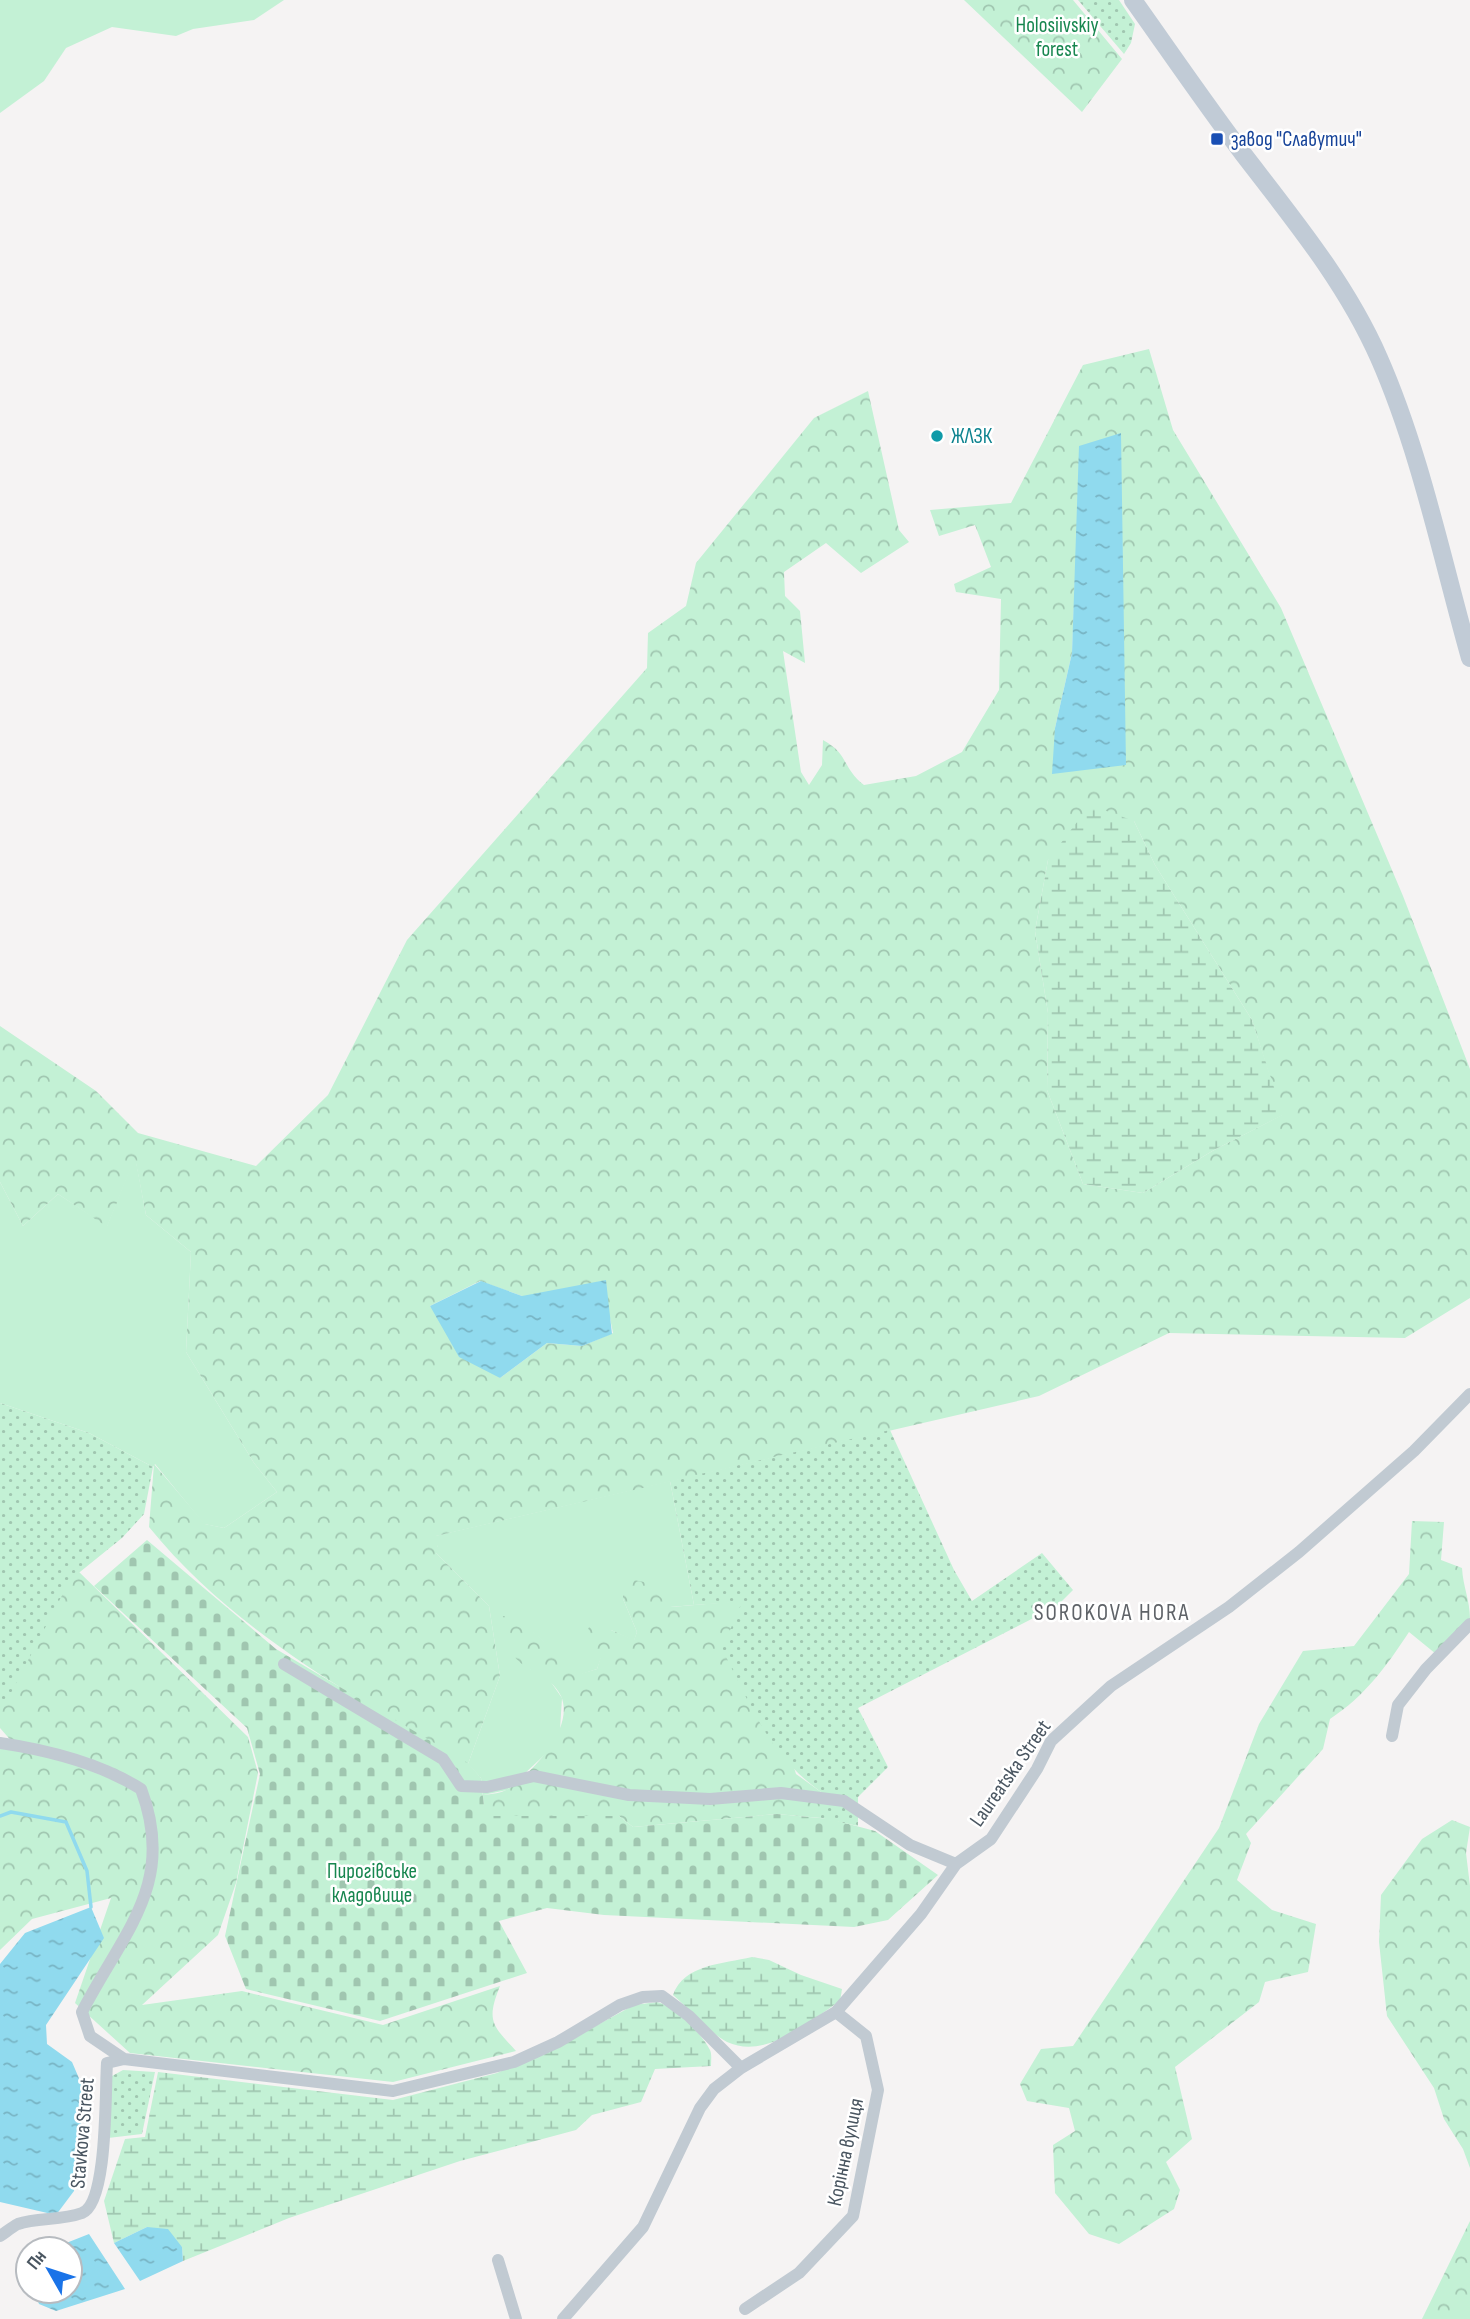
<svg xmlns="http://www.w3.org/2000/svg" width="1470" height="2319" font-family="'Sofia Sans Condensed',sans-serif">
<defs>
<pattern id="forest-crowns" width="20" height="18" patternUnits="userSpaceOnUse" patternTransform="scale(1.75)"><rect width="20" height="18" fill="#c3f1d5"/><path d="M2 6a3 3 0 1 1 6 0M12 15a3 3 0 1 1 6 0" fill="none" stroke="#a0c6b0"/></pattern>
<pattern id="wetland-marsh" width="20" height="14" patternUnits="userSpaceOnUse" patternTransform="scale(1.75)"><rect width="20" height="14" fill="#c3f1d5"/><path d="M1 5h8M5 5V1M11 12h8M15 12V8" fill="none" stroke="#a0c6b0"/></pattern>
<pattern id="cemetery-stones" width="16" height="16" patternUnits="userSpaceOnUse" patternTransform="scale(1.75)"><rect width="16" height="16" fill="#c3f1d5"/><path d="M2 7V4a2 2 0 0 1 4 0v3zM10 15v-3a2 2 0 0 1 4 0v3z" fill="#a0c6b0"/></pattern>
<pattern id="park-dots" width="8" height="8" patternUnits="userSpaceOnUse" patternTransform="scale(1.75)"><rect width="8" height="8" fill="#c3f1d5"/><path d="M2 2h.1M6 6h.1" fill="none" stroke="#a0c6b0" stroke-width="1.8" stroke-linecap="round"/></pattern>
<pattern id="water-ripples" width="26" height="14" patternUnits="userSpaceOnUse" patternTransform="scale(1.75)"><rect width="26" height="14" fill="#90daee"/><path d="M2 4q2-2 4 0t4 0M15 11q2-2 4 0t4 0" fill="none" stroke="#78b4c4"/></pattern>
</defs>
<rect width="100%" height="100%" fill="#f5f3f3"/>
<!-- grass -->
<path fill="#c3f1d5" d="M0 0H284L254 20 193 29 176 36 112 27 66 48 44 81 0 113Z
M135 1156 146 1215 191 1252 186 1352 254 1463 277 1492 224 1528 204 1524 155 1464 153 1467 89 1433 0 1403V1182L23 1226 58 1194 107 1226Z
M670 1481 694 1605 670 1607 644 1583 623 1599 637 1632 634 1641 611 1630 597 1669 579 1675 533 1632 530 1669 546 1675 562 1698 560 1730 553 1747 507 1790 483 1795 481 1778 468 1764 500 1676 489 1606 435 1552 438 1545 435 1536Z"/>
<!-- forest -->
<path fill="url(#forest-crowns)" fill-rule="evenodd" d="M964 0H1073L1122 59 1082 112Z
M1149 349 1173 430 1281 608 1403 896 1470 1069V1298L1405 1338 1169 1333 1039 1396 436 1536 439 1541 436 1553 489 1606 500 1676 468 1764C354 1696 234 1632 149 1527L154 1464 205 1524 224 1528 277 1492 254 1463 186 1352 191 1252 146 1215 135 1158 107 1227 58 1194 23 1226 0 1182V1026L96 1091 138 1133 256 1166 328 1095 407 940 647 668 648 633 686 606 696 563 814 418 868 391 899 530 909 542 861 573 826 543 784 572 785 596 800 611 805 663 783 651 801 772 809 785 822 765 823 740C849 754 842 768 864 785L916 776 962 752 999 690 1001 599 956 592 954 584 991 567 975 525 939 536 930 510 1011 503 1083 365ZM1075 579 1126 765 1055 728 1072 653ZM1134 821 1155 865 1252 1020 1282 1115 1214 1150 1143 1193 1083 1184 1047 1090 1048 1013 1035 931 1048 860ZM480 1281 522 1296 610 1318 613 1333 582 1346 547 1343 500 1378 430 1306Z
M1412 1521 1444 1522 1441 1560 1462 1568C1463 1587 1470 1600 1470 1619L1436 1654 1409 1632C1386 1667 1365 1696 1330 1719L1323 1749 1246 1834 1251 1843 1237 1880 1272 1910 1316 1924 1308 1972 1265 1982 1259 2002 1175 2067 1192 2139 1166 2162 1180 2190 1174 2209 1119 2244 1089 2234 1055 2193 1053 2145 1075 2131 1069 2108 1027 2101 1020 2084 1041 2049 1073 2046 1219 1828 1259 1724 1303 1651 1354 1646 1409 1574Z
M76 1569 248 1737 258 1773 236 1883 218 1935 142 2005 242 1991 383 2025 500 1986C486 2021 492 2025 516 2051L393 2082 130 2053 75 2003 111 1898 32 1919 0 1950V1743L14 1744 0 1728V1688Z
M623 1578 644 1582 671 1607 742 1601 796 1774 821 1792V1818L777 1814 633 1827 619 1816H484L483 1795C491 1794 502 1793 508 1789 533 1772 575 1728 561 1696 549 1672 527 1674 513 1655 507 1647 503 1636 498 1627L501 1616H516L580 1674 597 1669 601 1656 583 1640 590 1625 611 1630 634 1640 637 1632 623 1599Z
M1452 1820 1470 1827 1466 1853 1470 1886V2168L1463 2149 1444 2119 1434 2088 1387 2016 1379 1942 1381 1895 1422 1839Z
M1470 2221V2319H1422Z"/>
<!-- wetland -->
<path fill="url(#wetland-marsh)" d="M1090 805 1134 821 1155 865 1252 1020 1283 1115 1214 1150 1143 1193 1083 1184 1047 1090 1048 1013 1035 931 1048 860Z
M752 1957 769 1960 801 1975 842 1989 840 2001C808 2022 766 2060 727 2042 711 2034 688 2008 673 1995 684 1964 723 1964 752 1957Z
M657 2002C675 2006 701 2033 710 2050 712 2054 711 2061 711 2066L655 2069 641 2102 592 2115 576 2130 460 2161 289 2218 183 2261 182 2247 147 2227 114 2243 104 2201 125 2139 145 2137 158 2072 393 2100 497 2073 557 2047 634 2005Z"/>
<!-- cemetery -->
<path fill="url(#cemetery-stones)" d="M147 1540 276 1649 468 1763 481 1778 485 1816H619L633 1827 777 1814 830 1819 875 1831 938 1875 888 1920 854 1927 604 1915 547 1908 499 1921 527 1973 380 2021 246 1989 225 1936 260 1774 247 1728 94 1586Z"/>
<!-- park -->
<path fill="url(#park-dots)" d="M1078 0H1119L1135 24 1131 43 1124 54Z
M0 1403 89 1433 153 1467 144 1514 122 1538 70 1580 0 1714Z
M890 1430 954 1570 972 1601 1042 1553 1073 1590 1057 1606 858 1708 888 1767 858 1797V1826L821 1818V1792C768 1754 751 1705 722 1649L742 1602 694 1605 670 1481Z
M123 2070 155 2072 142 2134 108 2138 112 2076Z"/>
<!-- water -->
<path fill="url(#water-ripples)" d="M1121 433 1126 765 1052 774 1055 728 1072 653 1079 446Z
M606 1280 612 1334 582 1346 547 1343 500 1378 459 1357 430 1306 481 1281 522 1296Z
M91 1907 104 1938 46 2025 47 2044 72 2062 84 2090 74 2191 56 2215 0 2202V1964L25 1933Z
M147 2227 168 2229 182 2247 183 2261 140 2281 114 2243Z
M89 2234 125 2289 56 2311 39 2304 34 2291H70V2249H51Z"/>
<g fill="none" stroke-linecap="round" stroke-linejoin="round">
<!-- stream -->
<path stroke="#90daee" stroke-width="3.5" d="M0 1816 11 1812 66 1822 87 1871 91 1907"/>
<!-- street -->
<path stroke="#c1cad2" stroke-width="12" d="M284 1664 443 1759 461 1786 487 1787 534 1776 629 1795 710 1799 781 1793 844 1801 910 1845 956 1864
M1392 1736 1398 1705 1426 1669 1470 1624
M0 1743C47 1750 101 1764 141 1789 177 1884 123 1932 82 2012L90 2036 124 2059 393 2091 514 2062 558 2042 620 2005 643 1997 662 1996 689 2016 741 2068
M0 2236C6 2232 12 2227 18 2224 37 2217 61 2221 82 2213 108 2204 105 2091 107 2063L124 2059
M498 2260 516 2319
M745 2309 799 2273 853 2216 878 2090 866 2036 836 2012
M563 2319 643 2227 700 2108 714 2089 741 2068 836 2012 921 1914 956 1864 991 1839 1037 1769 1051 1741 1111 1686 1229 1607 1299 1552 1414 1451 1470 1394"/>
<!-- secondary -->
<path stroke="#c1cbd6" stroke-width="18" d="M1133 0C1170 52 1206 105 1244 155 1294 220 1346 283 1379 358 1420 451 1442 559 1470 658"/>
</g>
<!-- markers -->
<rect fill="#1a4fb4" stroke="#fff" stroke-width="2.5" x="1210" y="132" width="14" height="14" rx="3.5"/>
<circle fill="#0f9aa8" stroke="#fff" stroke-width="2.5" cx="937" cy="436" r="7"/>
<g text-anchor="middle" stroke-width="5" stroke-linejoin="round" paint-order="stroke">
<!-- park labels -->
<g font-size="21" fill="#17864f" stroke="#fff">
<text x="1057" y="32">Holosiivskiy<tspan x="1057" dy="24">forest</tspan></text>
<text x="372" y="1878">Пирогівське<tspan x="372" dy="24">кладовище</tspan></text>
</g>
<!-- transit labels -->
<g font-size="21" fill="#164399" stroke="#fff" text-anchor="start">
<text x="1231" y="146">завод "Славутич"</text>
</g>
<!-- culture labels -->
<g font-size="21" fill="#0d838f" stroke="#fff" text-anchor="start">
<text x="951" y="443">ЖЛЗК</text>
</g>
<!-- street labels -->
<g font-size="21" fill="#4a5661" stroke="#fff">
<text transform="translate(1010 1773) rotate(-55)" y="7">Laureatska Street</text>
<text transform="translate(82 2133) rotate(-85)" y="7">Stavkova Street</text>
<text transform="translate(845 2152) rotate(-78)" y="7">Корінна вулиця</text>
</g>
<!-- neighbourhood labels -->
<g font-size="23" letter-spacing="2" fill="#5f6368" stroke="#fff">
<text x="1112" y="1620">SOROKOVA HORA</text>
</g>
</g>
<!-- north arrow -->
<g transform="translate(49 2270) rotate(309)"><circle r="33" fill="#ffffff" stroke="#b7bbc0" stroke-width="2"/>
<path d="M0-5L12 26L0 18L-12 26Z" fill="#1a73e8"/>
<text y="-10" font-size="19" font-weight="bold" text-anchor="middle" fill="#4a5661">Пн</text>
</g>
</svg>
